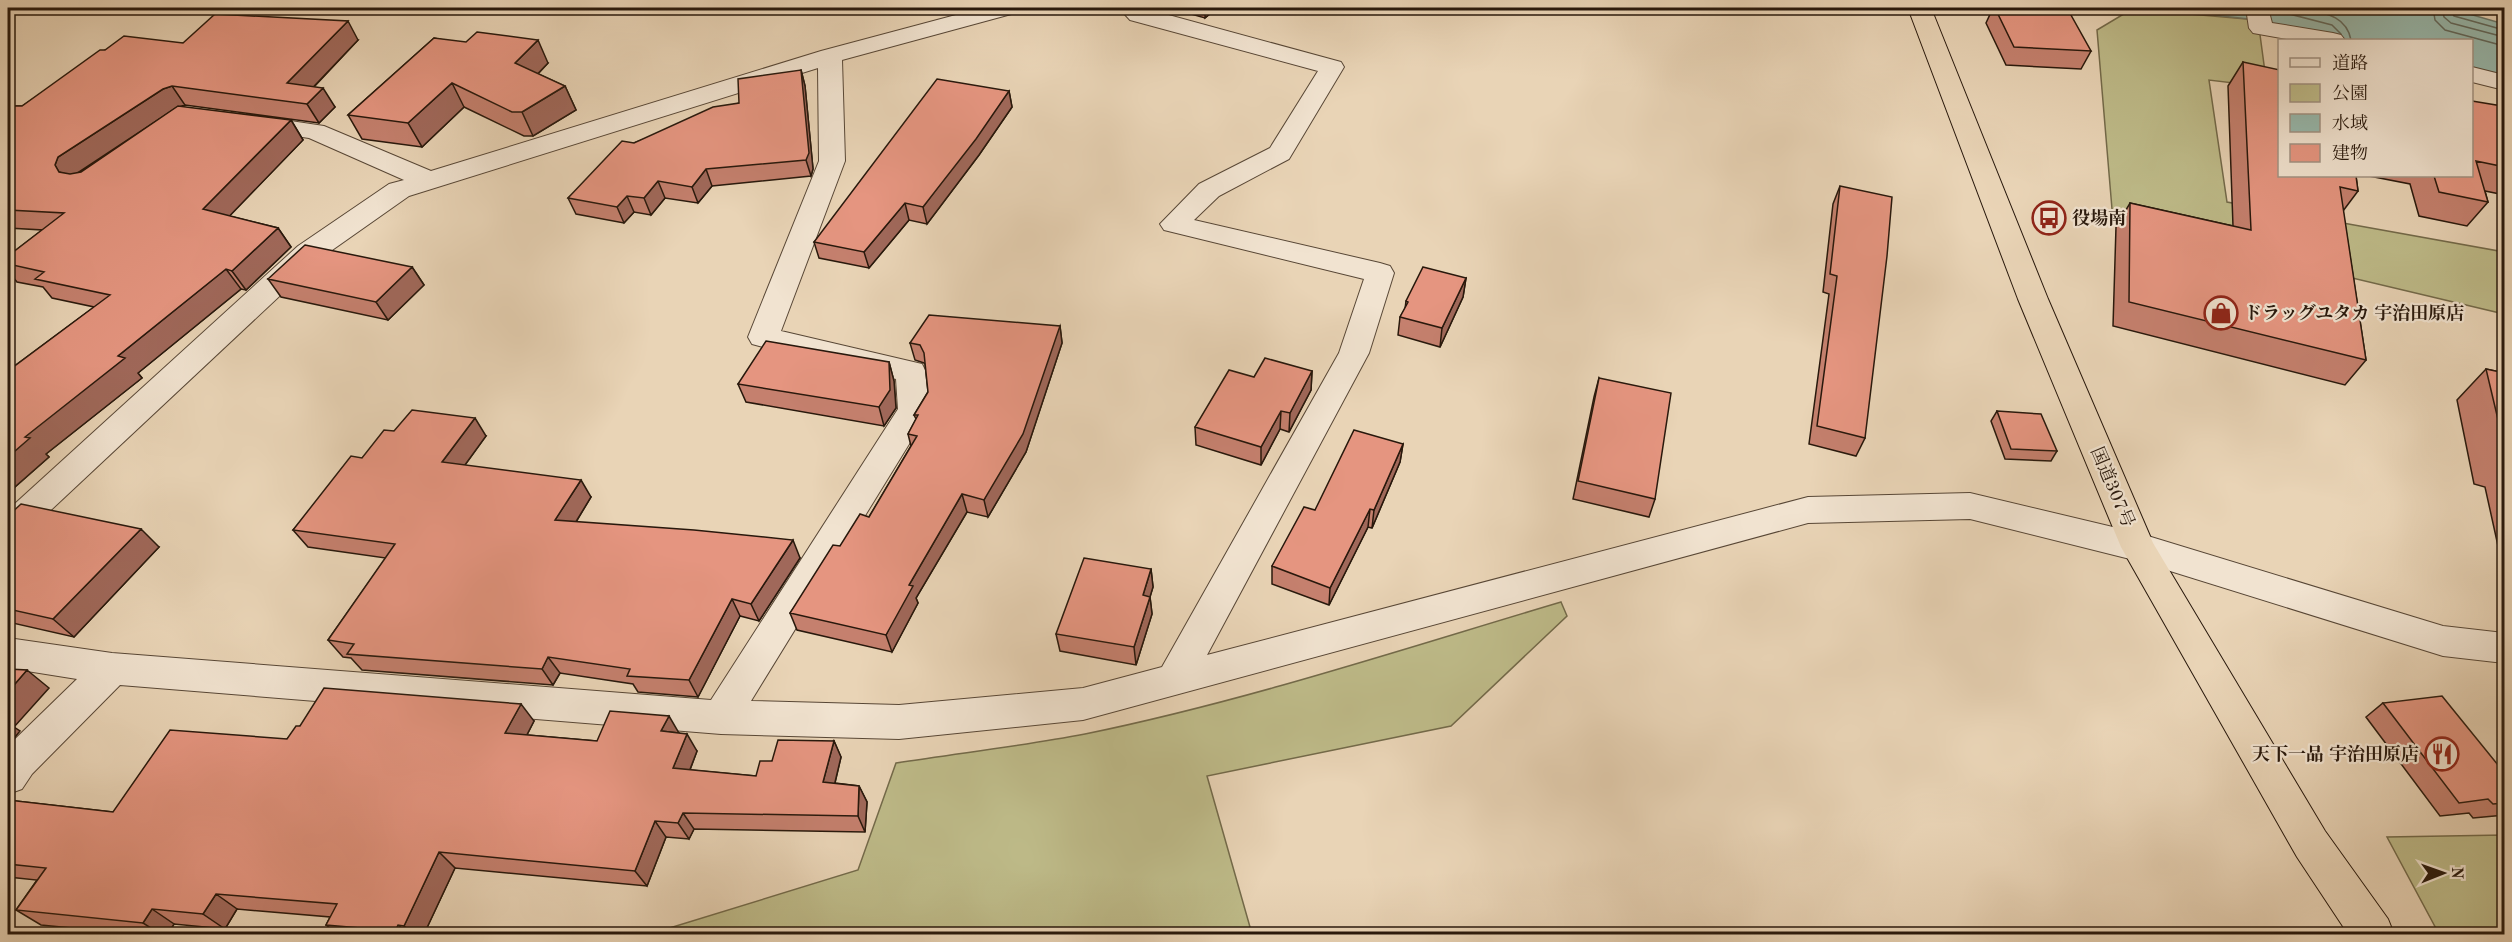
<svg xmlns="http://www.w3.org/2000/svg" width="2512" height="942" font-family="'Old Standard TT','Noto Serif JP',serif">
<rect width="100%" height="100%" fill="#e9d4b6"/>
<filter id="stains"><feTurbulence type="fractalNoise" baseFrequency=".00333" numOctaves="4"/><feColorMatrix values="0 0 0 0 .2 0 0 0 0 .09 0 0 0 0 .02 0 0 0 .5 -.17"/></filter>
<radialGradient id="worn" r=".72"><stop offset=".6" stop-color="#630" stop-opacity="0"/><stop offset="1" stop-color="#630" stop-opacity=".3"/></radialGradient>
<!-- green -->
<path fill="#bebb89" stroke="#736a4a" stroke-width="1.5" d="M2132 9 2258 20 2267 87 2209 80 2227 202 2504 252V314L2113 221 2097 30Z
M1561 602 1567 616 1451 726 1207 776 1252 934H650L858 870 896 763C959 753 1023 746 1085 734 1246 701 1403 649 1561 602Z
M2504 835V934H2439L2387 837Z"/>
<!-- water -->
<path fill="#97b8ac" stroke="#6b786c" stroke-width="1.5" d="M2149 8H2438L2459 11 2504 24V82L2472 74V40H2340L2258 20Z"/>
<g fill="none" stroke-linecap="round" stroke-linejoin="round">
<!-- shore -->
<path stroke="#60685c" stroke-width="1.5" d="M2300 8C2322 13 2346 14 2351 40
M2433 8 2435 20 2445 30 2504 46
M2442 8 2444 17 2451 23 2504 37
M2449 8 2454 16 2504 30
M2270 9 2332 25 2341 34"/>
<defs>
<path id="minor" d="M982 8H1019L1015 13 842 60 845 161 781 331 922 364 926 372 930 410 751 701 899 705 1083 688 1162 667 1339 353 1364 279 1164 230 1160 224 1199 184 1270 148 1318 71 1130 20 1119 8H1143L1341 62 1344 67 1289 159 1219 196 1194 220 1380 263 1390 266 1394 273 1369 353 1207 655 1808 497 1970 493 2138 533 2443 626 2504 633V663L2443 656 2138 561 1970 519 1808 523 1083 720 899 739 721 734 120 685 32 774 22 789 8 794V746L77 679 8 668V638L112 653 711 700 898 409 896 379 763 347 752 344 748 337 819 161 818 68 409 196 318 260 20 539 8 543V510L298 246 389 184 404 180 309 138 242 128 238 123 242 118 251 115 324 126 431 171 821 51Z
M2246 8H2268L2272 23 2333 33 2341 35 2345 40H2293L2253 33 2249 28Z
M2472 67 2504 75V90L2472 82Z"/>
<path id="trunk" d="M1908 8H1931L2048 299 2153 543 2325 831 2388 919 2394 934H2348L2297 857 2121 547 2018 299Z"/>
</defs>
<!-- minor casing -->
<use href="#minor" stroke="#584736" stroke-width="2"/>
<!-- trunk casing -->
<use href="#trunk" stroke="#28180c" stroke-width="2"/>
<!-- minor -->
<use href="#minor" fill="#f1e3d0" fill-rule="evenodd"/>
<!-- trunk -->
<use href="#trunk" fill="#e9d4b6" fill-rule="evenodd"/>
</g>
<!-- wall -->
<path fill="#c5806e" stroke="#28180c" stroke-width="1.5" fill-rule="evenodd" d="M1170 8H1217L1205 18Z
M1993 8H2049L2091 51 2081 69 2006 65 1986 23Z
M434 38 548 63 538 74 565 86 576 110 533 136H524L464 107 422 147 362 139 348 115Z
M358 40 314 87 335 107 319 123 185 105 180 107 291 120 303 140 229 216 278 228 291 247 246 290 241 289 138 373 142 378 46 454 49 457 8 493V371L94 307 52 298 43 287 17 282 8 271V256L42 230 8 228V106H22L105 50 183 43ZM172 111 81 172H79Z
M2243 62 2356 176 2358 191 2343 211 2366 360 2345 385 2113 326 2116 227 2130 203 2233 226 2228 86Z
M801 70 805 86 813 169 811 176 712 186 698 203 665 198 651 215 634 212 624 223 576 214 568 198 634 143 739 103Z
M1009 91 1012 107 979 155 927 224 909 220 869 268 819 258 814 242Z
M2472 101 2505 112V195L2485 191 2488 202 2467 226 2419 216 2410 184 2369 176H2472Z
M1840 186 1865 438 1856 456 1809 444 1829 294 1823 292 1833 204Z
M412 267 424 285 388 320 281 297 268 279Z
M1466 278 1463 297 1440 347 1398 335 1400 317 1405 309 1406 301Z
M1060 326 1062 343 1026 452 988 517 967 512 916 598 918 603 892 652 797 630 790 613 840 546 869 517 911 446 908 434 916 419 914 415 928 392 925 364 924 363 915 360 910 343Z
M889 362 894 381 896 408 884 426 746 402 738 384Z
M2486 369 2505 373V556L2500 555 2485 487 2474 484 2457 400Z
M1312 371 1311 390 1289 432 1280 429 1261 465 1196 445 1195 427 1254 377Z
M1599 378 1655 499 1649 517 1573 499 1594 397Z
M1997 411 2057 451 2051 461 2005 459 1991 421Z
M394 431 486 436 465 465 591 497 576 522 800 558 759 621 740 616 698 697 638 692 633 684 560 673 553 685 362 670 351 658 343 657 328 640 386 558 308 547 293 530 362 458Z
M1403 444 1400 462 1372 528 1368 527 1329 605 1272 584V566L1315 510Z
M8 516 159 547 74 637 8 622Z
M1151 569 1153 587 1150 597 1152 614 1136 665 1060 651 1056 634Z
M2383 703 2498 765H2505V815L2473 818 2469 813 2440 816 2366 717Z
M534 721 527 735 597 741 679 733 697 751 690 770 756 776 772 761 834 741 841 757 835 783 859 786 867 802 865 832 694 829 689 839 666 837 647 886 455 868 424 934H338L326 925 330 917 237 909 225 929 174 924 168 934H133L41 925 16 910 37 880 8 877V800L113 812 287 739 300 726Z"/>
<!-- shaded-wall -->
<path fill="#a0685a" stroke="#28180c" stroke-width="1.5" d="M1205 8H1217L1205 18Z
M348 21 358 40 299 102 287 83Z
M538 40 548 63 526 86 515 63Z
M801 70 805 86 813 169 811 176 806 160Z
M452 83 464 107 422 147 408 123Z
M172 86 185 105 176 108 73 176 59 172 55 165 58 157 163 89Z
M565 86 576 110 533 136 522 112Z
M323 88 335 107 319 123 307 104Z
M1009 91 1012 107 979 155 927 224 923 207Z
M291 120 303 140 217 229 203 209Z
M706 169 712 186 698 203 692 187Z
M658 181 665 198 651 215 644 198Z
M627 196 634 212 624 223 617 207Z
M905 203 909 220 869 268 864 252Z
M278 228 291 247 246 290 232 271Z
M412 267 424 285 388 320 376 302Z
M226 269 241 289 138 373 142 378 46 454 49 457 8 493V457L25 437 118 356Z
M1466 278 1463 297 1440 347 1442 328Z
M1060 326 1062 343 1026 452 988 517 984 500Z
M889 362 894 381 896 408 884 426 879 407Z
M1312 371 1311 390 1289 432 1290 413Z
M1281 411 1280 429 1261 465V447Z
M475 418 486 436 454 480 442 462Z
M1403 444 1400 462 1372 528 1374 510Z
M581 480 591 497 566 538 555 520Z
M962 494 967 512 916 598 918 603 892 652 886 635 909 585Z
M1370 509 1368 527 1329 605 1330 588Z
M141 529 159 547 74 637 53 619Z
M793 540 800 558 759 621 751 604Z
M1151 569 1153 587 1145 613 1143 595Z
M1150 597 1152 614 1136 665 1134 647Z
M732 599 740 616 698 697 689 680Z
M548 657 560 673 553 685 542 669Z
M27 670 49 688 14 727 20 731 8 746V692Z
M521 704 534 721 519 750 505 733Z
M669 716 679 733 661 731Z
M687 734 697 751 684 785 673 768Z
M834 741 841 757 831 799 823 782Z
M859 786 867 802 865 832 858 816Z
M683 813 694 829 689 839 678 823Z
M655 821 666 837 647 886 635 871Z
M439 852 455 868 424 934H414L404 926Z
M216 894 237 909 225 929 203 914Z
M152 909 174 924 168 934H160L143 923Z
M398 925 409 934H399L395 931Z"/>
<!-- building -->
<path fill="#e59580" stroke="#28180c" stroke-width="1.5" d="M1995 8H2067L2091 51 2014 47Z
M215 14 348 21 287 83 323 88 307 104 172 86 163 89 58 157 55 165 59 172 70 174 81 172 178 106 291 120 203 209 278 228 232 271 226 269 118 356 125 358 25 437 30 438 8 457V371L110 295 35 279 44 272 8 264V256L64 213 8 210V106H22L100 50H105L124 36 183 43Z
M477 32 538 40 515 63 565 86 522 112H512L452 83 408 123 348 115 434 38 466 42Z
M2243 62 2280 70V176H2356L2358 191 2340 187 2366 360 2129 302 2130 203 2251 230Z
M801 70 809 153 806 160 706 169 692 187 658 181 644 198 627 196 617 207 568 198 622 141 634 143 713 107 739 103 738 79Z
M937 79 1009 91 976 139 923 207 905 203 864 252 814 242Z
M2472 101 2502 106 2505 112V167L2476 161 2488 202 2439 192 2434 176H2472Z
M1840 186 1892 197 1887 256 1865 438 1817 426 1837 276 1830 274Z
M305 245 412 267 376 302 268 279Z
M1423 267 1466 278 1442 328 1400 317 1408 302 1406 301Z
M929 315 1060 326 1023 434 984 500 962 494 909 585 913 586 886 635 790 613 833 545 840 546 860 514 869 517 917 436 908 434 918 415H914L928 392 924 353 920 345 910 343Z
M766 341 889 362 890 390 879 407 738 384Z
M1265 358 1312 371 1290 413 1281 411 1261 447 1195 427 1229 370 1254 377Z
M2486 369 2505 373V449Z
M1599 378 1671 393 1655 499 1578 481Z
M412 410 475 418 442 462 581 480 555 520 694 530 793 540 751 604 732 599 689 680 627 676 630 669 548 657 542 669 347 654 354 644 328 640 395 544 293 530 351 456 362 458 384 430 394 431Z
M1997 411 2041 414 2057 451 2011 449Z
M1354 430 1403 444 1374 510 1370 509 1330 588 1272 566 1304 507 1315 510Z
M21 504 141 529 53 619 8 609V516Z
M1084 558 1151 569 1143 595 1150 597 1134 647 1056 634Z
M8 669 27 670 8 692Z
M324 688 521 704 505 733 597 741 610 711 669 716 661 731 687 734 673 768 756 776 760 761H772L778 740 834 741 823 782 859 786 858 816 683 813 678 823 655 821 635 871 439 852 404 926 398 925 395 931 326 925 337 904 216 894 203 914 152 909 143 923 16 910 46 868 8 864V800L113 812 170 730 287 739 296 726H300Z
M2442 696 2498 765H2505V803L2493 804 2488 799 2459 803 2383 703Z"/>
<!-- icons -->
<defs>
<symbol id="bus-ring" viewBox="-11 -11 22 22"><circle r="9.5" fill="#f1e3d0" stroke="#8f2418" stroke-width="1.5"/><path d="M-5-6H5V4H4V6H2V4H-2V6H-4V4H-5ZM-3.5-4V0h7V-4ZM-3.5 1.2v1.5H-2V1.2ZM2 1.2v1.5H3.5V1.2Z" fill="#8f2418"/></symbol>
<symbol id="shop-ring" viewBox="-11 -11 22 22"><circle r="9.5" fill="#f1e3d0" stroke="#8f2418" stroke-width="1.5"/><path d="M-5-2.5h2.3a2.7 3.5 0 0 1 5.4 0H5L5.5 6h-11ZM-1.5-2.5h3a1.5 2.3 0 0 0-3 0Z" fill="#8f2418"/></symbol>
<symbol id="restaurant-ring" viewBox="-11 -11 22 22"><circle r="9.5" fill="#f1e3d0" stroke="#8f2418" stroke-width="1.5"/><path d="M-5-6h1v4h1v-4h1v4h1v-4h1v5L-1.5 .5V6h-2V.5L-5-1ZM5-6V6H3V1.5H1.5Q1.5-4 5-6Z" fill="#8f2418"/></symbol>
</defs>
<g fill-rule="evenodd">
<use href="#bus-ring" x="2030" y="199" width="38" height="38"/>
<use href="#shop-ring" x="2202" y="294" width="38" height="38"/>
<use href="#restaurant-ring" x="2423" y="735" width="38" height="38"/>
</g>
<g text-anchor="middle" stroke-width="4.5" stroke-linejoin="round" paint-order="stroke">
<!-- poi labels -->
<g font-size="18" font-weight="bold" fill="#28180c" stroke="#f1e3d0" text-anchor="start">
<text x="2072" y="224">役場南</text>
<text x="2244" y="319">ドラッグユタカ 宇治田原店</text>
<text x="2419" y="760" text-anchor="end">天下一品 宇治田原店</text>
</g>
<!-- street labels -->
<g font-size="18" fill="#28180c" stroke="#f1e3d0">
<text transform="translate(2113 487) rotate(67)" y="6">国道307号</text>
</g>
</g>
<!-- margin -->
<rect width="2512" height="942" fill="none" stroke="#e9d4b6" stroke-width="30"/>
<rect x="9" y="9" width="2494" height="924" fill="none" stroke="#28180c" stroke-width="3"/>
<rect x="15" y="15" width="2482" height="912" fill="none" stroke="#28180c" stroke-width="1.5"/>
<!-- legend -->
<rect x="2278" y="39" width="195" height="138" fill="#f1e3d0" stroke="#a19282" stroke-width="1.5"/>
<rect x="2290" y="58" width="30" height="9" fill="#f1e3d0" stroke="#a19282" stroke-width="1.5"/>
<text x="2332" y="69" font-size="18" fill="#28180c">道路</text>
<rect x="2290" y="84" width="30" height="18" fill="#bebb89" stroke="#a19282" stroke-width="1.5"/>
<text x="2332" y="99" font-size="18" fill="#28180c">公園</text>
<rect x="2290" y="114" width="30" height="18" fill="#97b8ac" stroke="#a19282" stroke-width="1.5"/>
<text x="2332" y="129" font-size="18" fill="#28180c">水域</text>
<rect x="2290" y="144" width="30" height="18" fill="#e59580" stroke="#a19282" stroke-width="1.5"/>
<text x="2332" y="159" font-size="18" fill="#28180c">建物</text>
<!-- north arrow -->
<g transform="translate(2443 873) rotate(89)" stroke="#f1e3d0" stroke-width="4.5" paint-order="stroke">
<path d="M0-4.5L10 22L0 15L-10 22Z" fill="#28180c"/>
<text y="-9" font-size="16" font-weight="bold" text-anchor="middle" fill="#28180c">N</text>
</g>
<rect width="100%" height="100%" filter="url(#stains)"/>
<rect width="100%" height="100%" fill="url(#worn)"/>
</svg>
